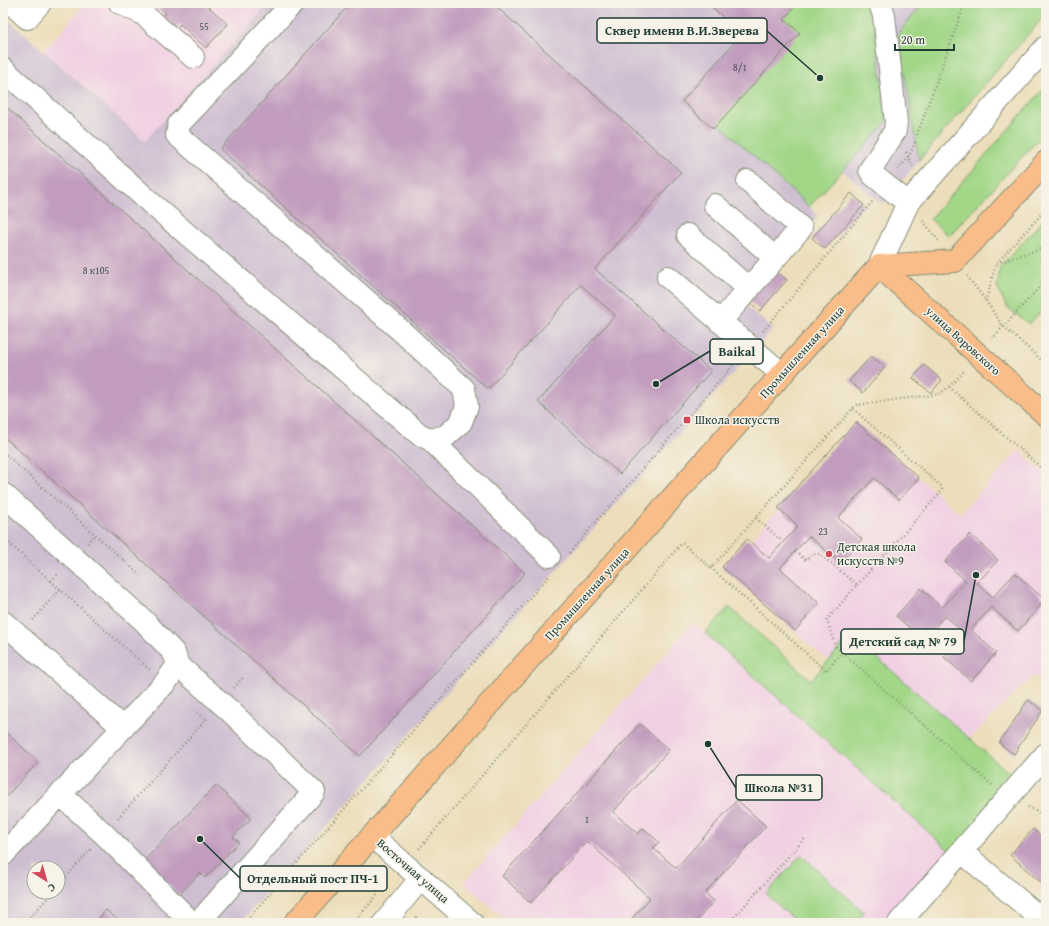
<svg xmlns="http://www.w3.org/2000/svg" width="1049" height="926" font-family="'Gentium Book Plus',serif">
<rect width="100%" height="100%" fill="#f7f3e8"/>
<filter id="ink" filterUnits="userSpaceOnUse"><feTurbulence type="fractalNoise" baseFrequency=".025" numOctaves="2"/><feDisplacementMap in="SourceGraphic" scale="8" xChannelSelector="R" yChannelSelector="G"/><feConvolveMatrix kernelMatrix="1 2 1 2 8 2 1 2 1" color-interpolation-filters="sRGB"/></filter>
<filter id="wash" filterUnits="userSpaceOnUse"><feTurbulence type="fractalNoise" baseFrequency=".012" numOctaves="4" result="noise"/><feDisplacementMap in="SourceGraphic" scale="16" xChannelSelector="R" yChannelSelector="G"/><feGaussianBlur stdDeviation="0.9" result="paint"/><feColorMatrix in="noise" values="0 0 0 0 0 0 0 0 0 0 0 0 0 0 0 0 0 1.4 0 .05"/><feComposite in="paint" operator="in"/></filter>
<g filter="url(#wash)">
<rect width="100%" height="100%" fill="#ecdeba"/>
<!-- built -->
<path fill="#f1d0e3" d="M86 3H269L145 141 44 51Z
M856 422 960 514 1019 450 1046 475V685L1034 675 969 739 852 635 828 661 722 567 747 539 750 541Z
M693 623 953 854 893 923H510L464 883Z"/>
<!-- industrial -->
<path fill="#cebed1" fill-rule="evenodd" d="M269 3H1046V14L882 204 842 170 809 207 818 216 743 303 773 329 240 923H3V15L145 141ZM34 868H58V892H34Z"/>
<!-- green -->
<path fill="#a2d788" stroke="#608a5e" d="M798 3H871L887 122 809 207 718 123 784 19Z
M924 3H1044L1046 5V14L919 160 898 33Z
M1046 86V131L949 236 930 219Z
M1046 217V306L1029 324 1007 307 997 287 1000 267Z
M729 607 811 680 851 635 1017 780 953 854 705 633Z
M801 855 864 912 855 923H798L766 894Z"/>
<g id="blocks">
<!-- building -->
<path fill="#c19cbe" d="M155 3H204L228 24 206 48 180 24 177 28 163 16 166 13Z
M351 3H492L681 172 595 269 711 371 620 474 538 402 615 315 581 285 488 389 220 149Z
M707 3H798L784 19 800 33 713 129 682 101 742 34Z
M3 104 525 573 360 756 3 436Z
M851 193 864 205 825 249 812 238Z
M774 269 787 280 760 311 747 299Z
M871 356 885 367 863 393 849 381Z
M924 365 942 380 931 393 913 378Z
M856 422 919 478 899 500 874 478 838 518 862 539 840 563 809 536 780 568 819 603 795 631 722 567 747 539 769 558 798 526 778 508Z
M970 534 998 560 977 583 993 597 1015 573 1045 600 1018 631 991 607 971 630 996 653 971 681 944 657 965 634 945 616 923 640 896 616 921 588 942 608 966 581 945 562Z
M1028 700 1043 710 1014 754 999 743Z
M640 724 669 750 613 812 638 834 643 828 659 842 653 848 676 868 737 800 766 826 705 893 714 901 695 923H628L650 898 587 841 531 903 502 876Z
M3 729 38 762 3 800Z
M216 785 251 818 233 837 239 842 205 878 200 873 180 894 144 861Z
M1033 829 1046 840V887L1010 855Z
M106 910 121 923H95Z"/>
</g>
</g>
<g filter="url(#ink)">
<use href="#blocks" fill-opacity="0" stroke="#868e77" stroke-width="1"/>
<g fill="none" stroke-linecap="round" stroke-linejoin="round">
<defs>
<path id="minor" d="M11 3 27 18 40 3
M120 3 143 14 193 57
M880 3 884 16 896 122 895 131 870 170 873 175 908 203
M3 69 152 204 419 434 431 440 446 436 461 422 467 406 464 389 399 329 177 135 179 124 293 3
M715 205 775 258
M688 235 749 289
M879 266 908 203 1046 47
M668 277 782 374
M720 322 801 228 748 181
M431 440 549 556
M3 494 143 620 174 653 178 665 165 683 3 855
M3 622 123 728
M178 665 230 711 314 792 198 923
M60 794 104 834 192 923
M372 836 472 923
M961 851 1046 923
M384 923 421 878
M899 923 1046 754"/>
<path id="major" d="M879 266 1046 415
M879 266 955 261 1046 162
M295 923 782 374 879 266"/>
</defs>
<!-- minor casing -->
<use href="#minor" stroke="#868e77" stroke-width="24"/>
<!-- major casing -->
<use href="#major" stroke="#868e77" stroke-width="24"/>
<!-- path -->
<path stroke="#868e77" stroke-width="2.5" stroke-dasharray="1 3" stroke-linecap="butt" d="M917 135 965 3
M906 152 913 167
M898 170 910 154 915 142
M1046 209 996 264 986 301 1003 326 1046 364
M923 221 939 241
M997 263 1046 247
M967 276 986 301
M763 331 873 201
M992 339 1046 280
M949 387 1046 472
M853 409 942 487V491L857 585
M3 452 140 575
M756 518 783 542
M3 538 150 670
M87 543 95 535
M795 552 806 560 813 554H820L857 585 827 620 835 646 992 785
M569 553 736 362
M711 568 826 671 842 652
M51 581 59 573
M33 620 60 589
M234 688 243 677
M197 712 206 720
M1028 807 1046 816
M118 818 208 717
M419 849 682 543 711 568 856 405 939 394 949 387 965 370
M58 886 91 849
M416 917 423 923
M25 923 53 892
M244 923 549 576
M353 923 379 893
M729 923 806 837"/>
<!-- minor -->
<use href="#minor" stroke="#fff" stroke-width="22"/>
<!-- major -->
<use href="#major" stroke="#f8bd89" stroke-width="22"/>
</g>
</g>
<!-- markers -->
<g fill="#d1495b" stroke="#f7f3e8" stroke-width="1.5">
<rect x="683" y="416" width="8" height="8" rx="2"/>
<circle cx="829" cy="554" r="4"/>
</g>
<g text-anchor="middle" stroke-width="3" stroke-linejoin="round" paint-order="stroke">
<!-- number labels -->
<g font-size="10" fill="#485556">
<text x="204" y="30">55</text>
<text x="740" y="71">8/1</text>
<text x="96" y="274">8 к105</text>
<text x="823" y="535">23</text>
<text x="587" y="823">1</text>
</g>
<!-- street labels -->
<g font-size="12" fill="#1f3d34" stroke="#f7f3e8">
<text transform="translate(963 341) rotate(42)" y="4">улица Воровского</text>
<text transform="translate(802 352) rotate(-48)" y="4">Промышленная улица</text>
<text transform="translate(587 594) rotate(-48)" y="4">Промышленная улица</text>
<text transform="translate(413 871) rotate(41)" y="4">Восточная улица</text>
</g>
<!-- poi labels -->
<g font-size="12" fill="#1f3d34" stroke="#f7f3e8" text-anchor="start">
<text x="695" y="424">Школа искусств</text>
<text x="837" y="551">Детская школа<tspan x="837" dy="14">искусств №9</tspan></text>
</g>
</g>
<!-- callouts -->
<path fill="none" stroke="#1f3d34" stroke-width="1.5" d="M820 78L767 31M656 384L710 351M976 575L964 641M708 744L736 788M200 839L240 878"/>
<g fill="#1f3d34" stroke="#f7f3e8" stroke-width="1.5">
<circle cx="820" cy="78" r="4"/>
<circle cx="656" cy="384" r="4"/>
<circle cx="976" cy="575" r="4"/>
<circle cx="708" cy="744" r="4"/>
<circle cx="200" cy="839" r="4"/>
</g>
<g fill="#f7f3e8" stroke="#1f3d34" stroke-width="1.5">
<rect x="597" y="18" width="170" height="25" rx="4"/>
<rect x="710" y="339" width="53" height="25" rx="4"/>
<rect x="841" y="629" width="123" height="25" rx="4"/>
<rect x="736" y="775" width="86" height="25" rx="4"/>
<rect x="240" y="866" width="147" height="25" rx="4"/>
</g>
<g font-size="13" text-anchor="middle" font-weight="bold" fill="#1f3d34">
<text x="682" y="35">Сквер имени В.И.Зверева</text>
<text x="737" y="356">Baikal</text>
<text x="903" y="646">Детский сад № 79</text>
<text x="779" y="792">Школа №31</text>
<text x="313" y="883">Отдельный пост ПЧ-1</text>
</g>
<!-- margin -->
<rect width="1049" height="926" fill="none" stroke="#f7f3e8" stroke-width="16"/>
<!-- north arrow -->
<g transform="translate(46 880) rotate(143)"><circle r="19" fill="#f7f3e8" stroke="#a1aaa0"/>
<path d="M0-3L7 15L0 10L-7 15Z" fill="#d1495b"/>
<text y="-6" font-size="11" font-weight="bold" text-anchor="middle" fill="#1f3d34">С</text>
</g>
<!-- scale -->
<path d="M895 44v6h59v-6" fill="none" stroke="#1f3d34" stroke-width="2"/>
<text x="901" y="44" font-size="12" fill="#1f3d34" stroke="#f7f3e8" stroke-width="3" paint-order="stroke">20 m</text>
</svg>
